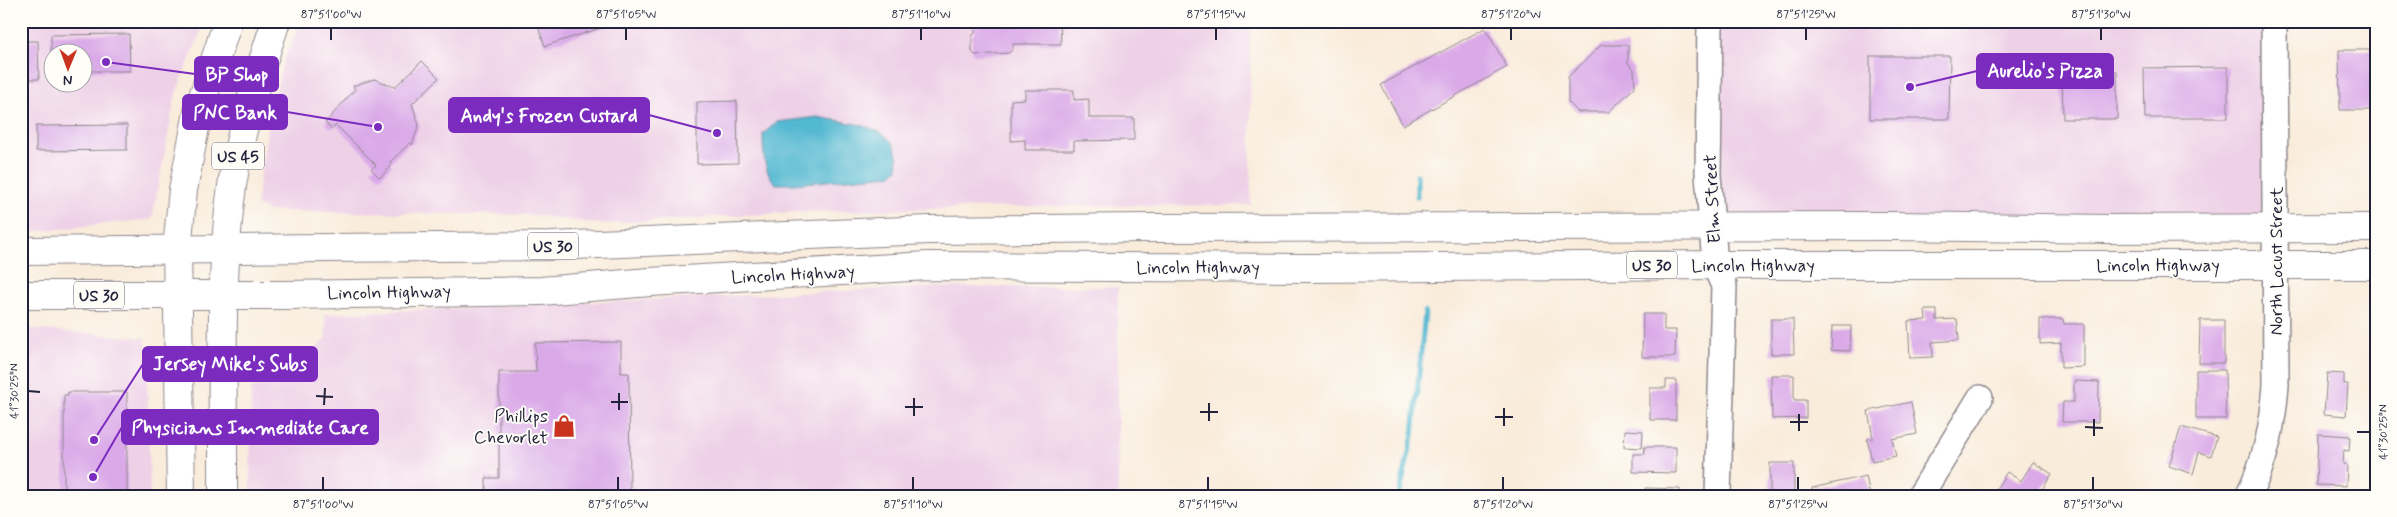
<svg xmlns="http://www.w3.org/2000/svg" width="2397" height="517" font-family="Mynerve,sans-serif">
<rect width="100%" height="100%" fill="#fdfcf7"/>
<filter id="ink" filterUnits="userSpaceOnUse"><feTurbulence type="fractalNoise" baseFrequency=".02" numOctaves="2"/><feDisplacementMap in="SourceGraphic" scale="10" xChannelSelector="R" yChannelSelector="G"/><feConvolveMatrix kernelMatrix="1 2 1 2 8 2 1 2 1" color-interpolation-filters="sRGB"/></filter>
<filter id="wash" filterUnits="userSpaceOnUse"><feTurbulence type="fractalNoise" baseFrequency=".0096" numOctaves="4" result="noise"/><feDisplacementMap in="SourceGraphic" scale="20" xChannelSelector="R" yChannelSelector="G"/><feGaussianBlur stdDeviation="1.12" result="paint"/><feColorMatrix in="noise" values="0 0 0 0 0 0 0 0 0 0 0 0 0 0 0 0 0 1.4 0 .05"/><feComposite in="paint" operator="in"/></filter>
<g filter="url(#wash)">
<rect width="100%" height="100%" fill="#f9ecdb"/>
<!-- built -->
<path fill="#eed0e7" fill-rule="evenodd" d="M21 21H205L176 93 152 219 21 233ZM52 52H82V82H52Z
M302 21H1250L1251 205 1053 206 797 212 600 224 533 215 269 211 256 205 269 118 284 59Z
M1715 21H2270L2271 222H1718Z
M934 287H1118V496H250L251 388 283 379 326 339 325 314Z
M21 328 146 338 150 496H21Z"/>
<!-- water -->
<path fill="#52b8d1" stroke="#3a6d86" d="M817 117C837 121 875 124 889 139 897 146 898 159 898 169L890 175 794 184H776C763 171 763 151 763 134L777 122Z"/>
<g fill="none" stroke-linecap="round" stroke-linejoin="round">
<!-- stream -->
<path stroke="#52b8d1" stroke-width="5" d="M1417 175V196
M1399 496 1413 435 1425 312"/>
</g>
<g id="blocks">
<!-- building -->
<path fill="#daa9e8" d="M536 21H619V22L545 46Z
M975 21H1060L1061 44H1013V49L1009 53 975 55 972 52V36L975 33Z
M1485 28 1507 67 1403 125 1381 85Z
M129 34 130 71H82V52H51V35Z
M21 41H38L39 79H21Z
M1601 45H1628V63L1634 69 1635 87 1609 112H1578L1568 102V77Z
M2339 50H2376V110H2340Z
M1870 56H1950L1949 119H1870Z
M422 61 439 78 412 104 419 125 412 145 410 143 390 162 392 165 380 178 371 169 376 165 336 125 332 129 325 123 355 89 353 86 374 79 395 87Z
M2228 67V118H2145L2144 68Z
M2062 71H2117V119H2063Z
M1025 90H1074V100L1089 99V118H1134V140L1074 141V150H1025V140L1011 141V100L1025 99Z
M737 101 738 163 697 164V102Z
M127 125V150L36 151V126Z
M1925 310H1937V320L1957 319 1959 340 1932 342 1933 357 1910 358 1908 321 1926 320Z
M1643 314H1664V330H1676L1675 357H1642Z
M1771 319H1793L1794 354H1771Z
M2040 319H2063L2064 324H2084V367L2061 368V343L2040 344Z
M2200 320H2224V363H2199Z
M1832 326H1851L1850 351 1831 350Z
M621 342V373H629L630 496H486V478H499V372H536L535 343Z
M2196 370H2225L2226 419H2196Z
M2327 373 2344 374V384H2348L2346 416 2324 414Z
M1771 375H1794V400H1806V418L1772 419Z
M1666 380H1676V420H1650V388H1666Z
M2074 381 2099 382 2098 422H2062L2063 402H2074Z
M68 392H127V496L67 494V491L64 490V395H68Z
M1911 402 1917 434 1892 439 1896 456 1872 461 1867 439 1873 438 1868 411Z
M2181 427 2217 437 2211 456 2199 452 2193 474 2169 466Z
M1625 430 1643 431 1642 448 1624 447Z
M2318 434 2350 436 2349 451 2344 450 2343 464 2347 465 2346 486 2316 485Z
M1644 447H1676V473L1633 472V454H1645Z
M2033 462 2052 474 2038 496H2007L1996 489 2007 472 2021 481Z
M1770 463H1794V496H1770Z
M1866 476 1870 496H1813L1812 488Z
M1645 488 1680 489V496H1645Z"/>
</g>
</g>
<g filter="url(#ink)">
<use href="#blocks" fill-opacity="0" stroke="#8e878b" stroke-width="1"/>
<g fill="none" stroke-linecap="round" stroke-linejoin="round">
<defs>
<path id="minor" d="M1710 21 1708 174 1715 265 1724 286 1718 496
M1920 496 1980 398
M2248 496C2266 460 2273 425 2276 385L2274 21"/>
<path id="major" d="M21 251 551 246 929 230 1146 228 1894 226 2107 229 2376 228
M21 295H284L541 291 650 282 928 266 1310 268 1715 265H2376
M181 496 177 248 183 190 198 112 228 21
M223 496C224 393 218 288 232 186 240 129 258 76 276 21"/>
</defs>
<!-- minor casing -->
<use href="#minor" stroke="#8e878b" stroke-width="28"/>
<!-- major casing -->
<use href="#major" stroke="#8e878b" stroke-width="30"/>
<!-- minor -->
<use href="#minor" stroke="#fff" stroke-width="25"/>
<!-- major -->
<use href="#major" stroke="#fff" stroke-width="28"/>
</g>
</g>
<!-- ticks -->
<path fill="none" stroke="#22223b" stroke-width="2" d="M331 40V28M626 40V28M921 40V28M1216 40V28M1511 40V28M1806 40V28M2101 40V28M28 391 40 392M316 396 333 397M611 402H628M324 405 325 388M905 407H923M619 410V393M1200 412H1218M914 416V398M1495 417H1513M1209 421V403M1790 422H1808M1504 426V408M2085 427 2103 428M1799 431V414M2357 432H2370M2094 436V419M323 490V477M618 490V477M913 490V477M1208 490V477M1503 490V477M1798 490V477M2093 490V477"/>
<!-- icons -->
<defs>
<symbol id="shop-bare" viewBox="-9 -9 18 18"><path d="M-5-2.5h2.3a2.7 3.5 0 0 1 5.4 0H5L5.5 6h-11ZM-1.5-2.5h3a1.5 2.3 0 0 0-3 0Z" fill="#c8321e" stroke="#fdfcf7" stroke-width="2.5" paint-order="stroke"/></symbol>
</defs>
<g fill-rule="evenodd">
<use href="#shop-bare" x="548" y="410" width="32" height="32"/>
</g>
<g text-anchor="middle" stroke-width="4" stroke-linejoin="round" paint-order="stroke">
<!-- shield labels -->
<g fill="#fdfcf7" stroke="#646373" stroke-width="1">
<rect x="212" y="142.5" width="52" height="27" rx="4"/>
<rect x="528" y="232.5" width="50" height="27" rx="4"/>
<rect x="1627" y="251.5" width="50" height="27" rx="4"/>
<rect x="74" y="281.5" width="50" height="27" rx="4"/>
</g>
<g font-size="16" font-weight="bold" fill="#22223b">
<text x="238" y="162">US 45</text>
<text x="553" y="252">US 30</text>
<text x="1652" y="271">US 30</text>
<text x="99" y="301">US 30</text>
</g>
<!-- street labels -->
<g font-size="18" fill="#22223b" stroke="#fdfcf7">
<text transform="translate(1712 199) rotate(-93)" y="6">Elm Street</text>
<text transform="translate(2276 261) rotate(-90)" y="6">North Locust Street</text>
<text x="1753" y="271">Lincoln Highway</text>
<text x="2158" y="271">Lincoln Highway</text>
<text x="1198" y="273">Lincoln Highway</text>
<text transform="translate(793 274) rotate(-3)" y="6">Lincoln Highway</text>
<text transform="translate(389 292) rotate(-1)" y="6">Lincoln Highway</text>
</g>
<!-- poi labels -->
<g font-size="18" fill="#22223b" stroke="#fdfcf7" text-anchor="end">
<text x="548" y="422">Phillips<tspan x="548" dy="21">Chevorlet</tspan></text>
</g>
</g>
<!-- callouts -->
<path fill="none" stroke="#7b2cbf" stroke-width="2" d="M1910 87L1977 71M106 62L195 74M378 127L287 112M717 133L649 115M94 440L143 364M93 477L122 427"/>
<g fill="#7b2cbf" stroke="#fdfcf7" stroke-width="2">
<circle cx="1910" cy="87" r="5"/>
<circle cx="106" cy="62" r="5"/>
<circle cx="378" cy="127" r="5"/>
<circle cx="717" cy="133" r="5"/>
<circle cx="94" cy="440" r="5"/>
<circle cx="93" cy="477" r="5"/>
</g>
<g fill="#7b2cbf" stroke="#7b2cbf" stroke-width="2">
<rect x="1977" y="54" width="136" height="34" rx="5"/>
<rect x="195" y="57" width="83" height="34" rx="5"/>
<rect x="183" y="95" width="104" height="34" rx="5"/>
<rect x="449" y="98" width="200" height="34" rx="5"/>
<rect x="143" y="347" width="174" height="34" rx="5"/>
<rect x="122" y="410" width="256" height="34" rx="5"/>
</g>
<g font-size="19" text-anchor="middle" font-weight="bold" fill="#fff">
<text x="2045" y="77">Aurelio's Pizza</text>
<text x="237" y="81">BP Shop</text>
<text x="235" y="119">PNC Bank</text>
<text x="549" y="122">Andy's Frozen Custard</text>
<text x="230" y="370">Jersey Mike's Subs</text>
<text x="250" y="434">Physicians Immediate Care</text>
</g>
<!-- margin -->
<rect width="2397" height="517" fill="none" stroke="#fdfcf7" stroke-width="55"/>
<!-- north arrow -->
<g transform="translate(68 68) rotate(181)"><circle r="24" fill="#fdfcf7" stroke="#a5a5ac"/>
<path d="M0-4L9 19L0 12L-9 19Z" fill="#c8321e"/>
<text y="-8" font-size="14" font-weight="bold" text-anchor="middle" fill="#22223b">N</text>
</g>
<rect x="28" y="28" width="2342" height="462" fill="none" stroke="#22223b" stroke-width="2"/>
<g font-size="12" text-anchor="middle" fill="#22223b">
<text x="331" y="18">87°51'00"W</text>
<text x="626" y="18">87°51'05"W</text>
<text x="921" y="18">87°51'10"W</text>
<text x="1216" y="18">87°51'15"W</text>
<text x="1511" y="18">87°51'20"W</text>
<text x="1806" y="18">87°51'25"W</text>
<text x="2101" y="18">87°51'30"W</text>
<text transform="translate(14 391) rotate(-90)" y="4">41°30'25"N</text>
<text transform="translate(2383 432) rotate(-90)" y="4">41°30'25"N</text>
<text x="323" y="508">87°51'00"W</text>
<text x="618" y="508">87°51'05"W</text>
<text x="913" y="508">87°51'10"W</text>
<text x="1208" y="508">87°51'15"W</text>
<text x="1503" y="508">87°51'20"W</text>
<text x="1798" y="508">87°51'25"W</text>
<text x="2093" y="508">87°51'30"W</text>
</g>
</svg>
